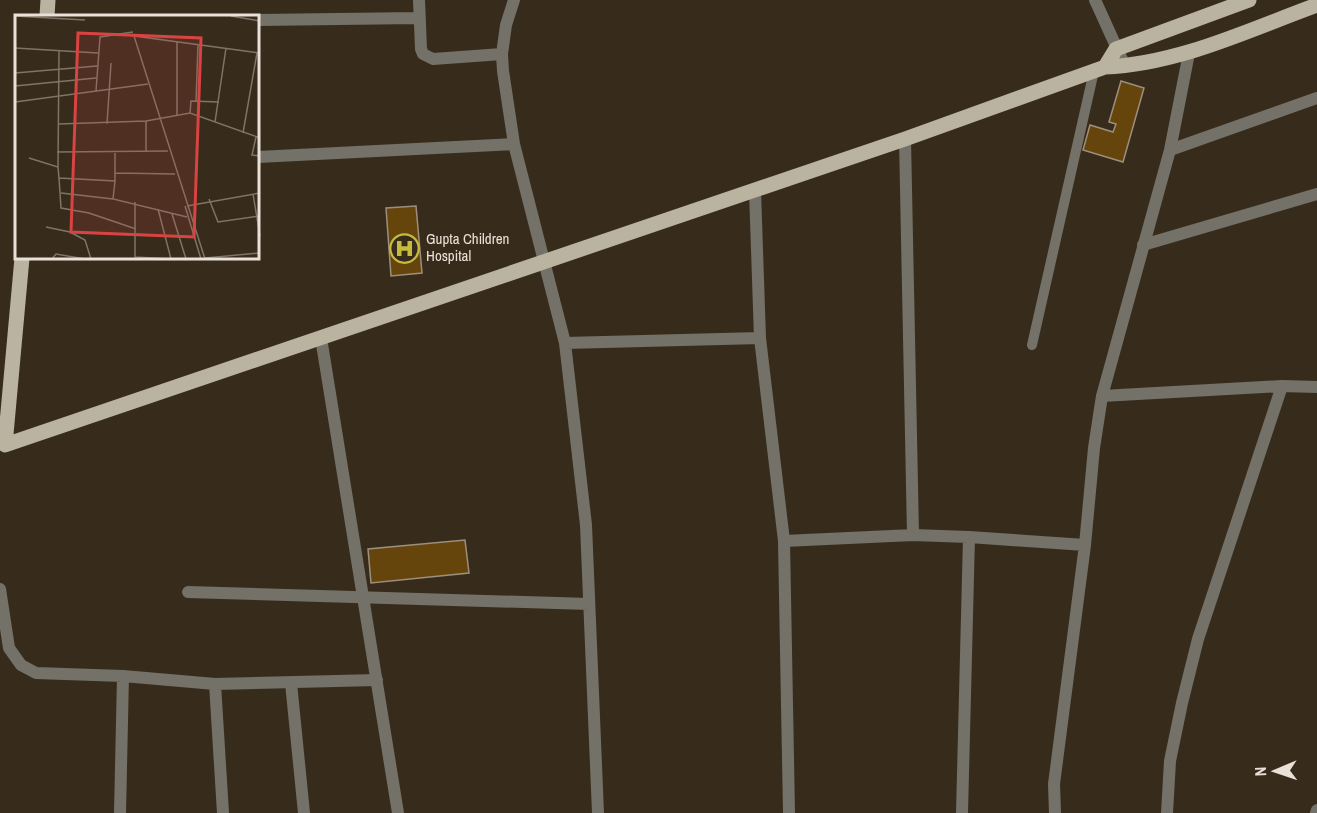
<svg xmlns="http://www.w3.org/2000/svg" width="1317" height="813" font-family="'Archivo Narrow',sans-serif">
<rect width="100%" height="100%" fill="#372c1c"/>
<!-- building -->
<path fill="#66450c" stroke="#9d8f7d" stroke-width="1.5" d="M1121 81 1144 88 1123 162 1083 150 1090 125 1113 132 1116 124 1109 122Z
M416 206 422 273 391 276 386 208Z
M465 540 469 573 371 583 368 549Z"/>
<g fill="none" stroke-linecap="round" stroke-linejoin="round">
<!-- service -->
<path stroke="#747168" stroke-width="10" d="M1032 345 1094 71"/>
<!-- minor -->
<path stroke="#747168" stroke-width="12" d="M419 0 421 49 423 54 433 59 502 54
M514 0 506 25 502 54 503 71 514 144 565 343 586 525 598 813
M1095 0 1125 66
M258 20 418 18
M905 139 913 535
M1170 150 1317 98
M258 157 514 144
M755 191 760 338 784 541 789 813
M1143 245 1317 194
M565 343 760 338
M1102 396 1282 386 1317 387
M784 541 913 535 969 537
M0 589 9 648 21 665 36 673 123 676 215 684 377 680
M188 592 589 604
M291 683 304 813
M215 684 223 813
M120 813 123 676
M962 813 969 537 1085 545 1094 448 1102 396 1170 150 1189 53
M1055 813 1054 784 1085 545
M1167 813 1170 761 1182 703 1198 639 1282 386
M1316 813 1317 810"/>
<!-- tertiary -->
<path stroke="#747168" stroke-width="12" d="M321 338 398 813"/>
<!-- primary -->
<path stroke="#bab3a0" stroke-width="15" d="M47 16 48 0
M1105 67C1179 64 1248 30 1317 5
M22 258 5 445 905 139 1105 67 1116 49 1249 0"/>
</g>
<!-- icons -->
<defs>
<symbol id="hospital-ring" viewBox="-11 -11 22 22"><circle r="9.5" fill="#372c1c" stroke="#c5bc3d" stroke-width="1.5"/><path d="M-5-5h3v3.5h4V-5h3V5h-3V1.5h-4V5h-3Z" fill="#c5bc3d"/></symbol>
</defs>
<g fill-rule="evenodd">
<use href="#hospital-ring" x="388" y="232" width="33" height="33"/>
</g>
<g text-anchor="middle" stroke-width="4.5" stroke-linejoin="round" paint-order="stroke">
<!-- poi labels -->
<g font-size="15" fill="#e9e1d7" stroke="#372c1c" text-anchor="start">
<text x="426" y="244">Gupta Children<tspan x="426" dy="17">Hospital</tspan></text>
</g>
</g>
<!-- overview -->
<g transform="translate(15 15)">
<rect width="244" height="244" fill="#372c1c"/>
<path fill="none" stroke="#7e7467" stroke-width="1.5" d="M0 1 70 5M216 1 245 6M0 33 83 38M0 58 82 51M0 71 81 63M81 76 85 22 118 17M181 86 183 30M0 87 133 69M175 98 176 86 204 87M162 100V27M200 107 211 33M43 109 131 106 175 98 245 123M92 109 96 48M228 118 242 38M241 122 237 140 245 141M131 136V106M42 137 153 136M14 143 43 152 44 163 100 166 98 184 172 202M43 152 44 36M100 158 160 159M44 163 46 193 74 198 121 214M100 166V138M46 178 98 184M238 179 245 221M194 184 203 207 245 201M120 187V242L155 244M170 191 186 244M172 191 245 178M143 194 156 244M157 199 171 244M31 212 55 217 70 225 76 244M190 243 245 238M37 244 41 239 70 244M190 244 119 21 245 38"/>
<path fill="#d94442" fill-opacity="0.15" stroke="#d94442" stroke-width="3" d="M63 18 186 23 179 222 56 217Z"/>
<rect width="244" height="244" fill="none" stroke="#e9e1d7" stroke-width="3"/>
</g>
<!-- north arrow -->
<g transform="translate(1275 771) rotate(268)" stroke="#372c1c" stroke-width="4.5" paint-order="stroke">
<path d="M0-4.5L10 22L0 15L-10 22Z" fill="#e9e1d7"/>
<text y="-9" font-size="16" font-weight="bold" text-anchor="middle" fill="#e9e1d7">N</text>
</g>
</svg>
